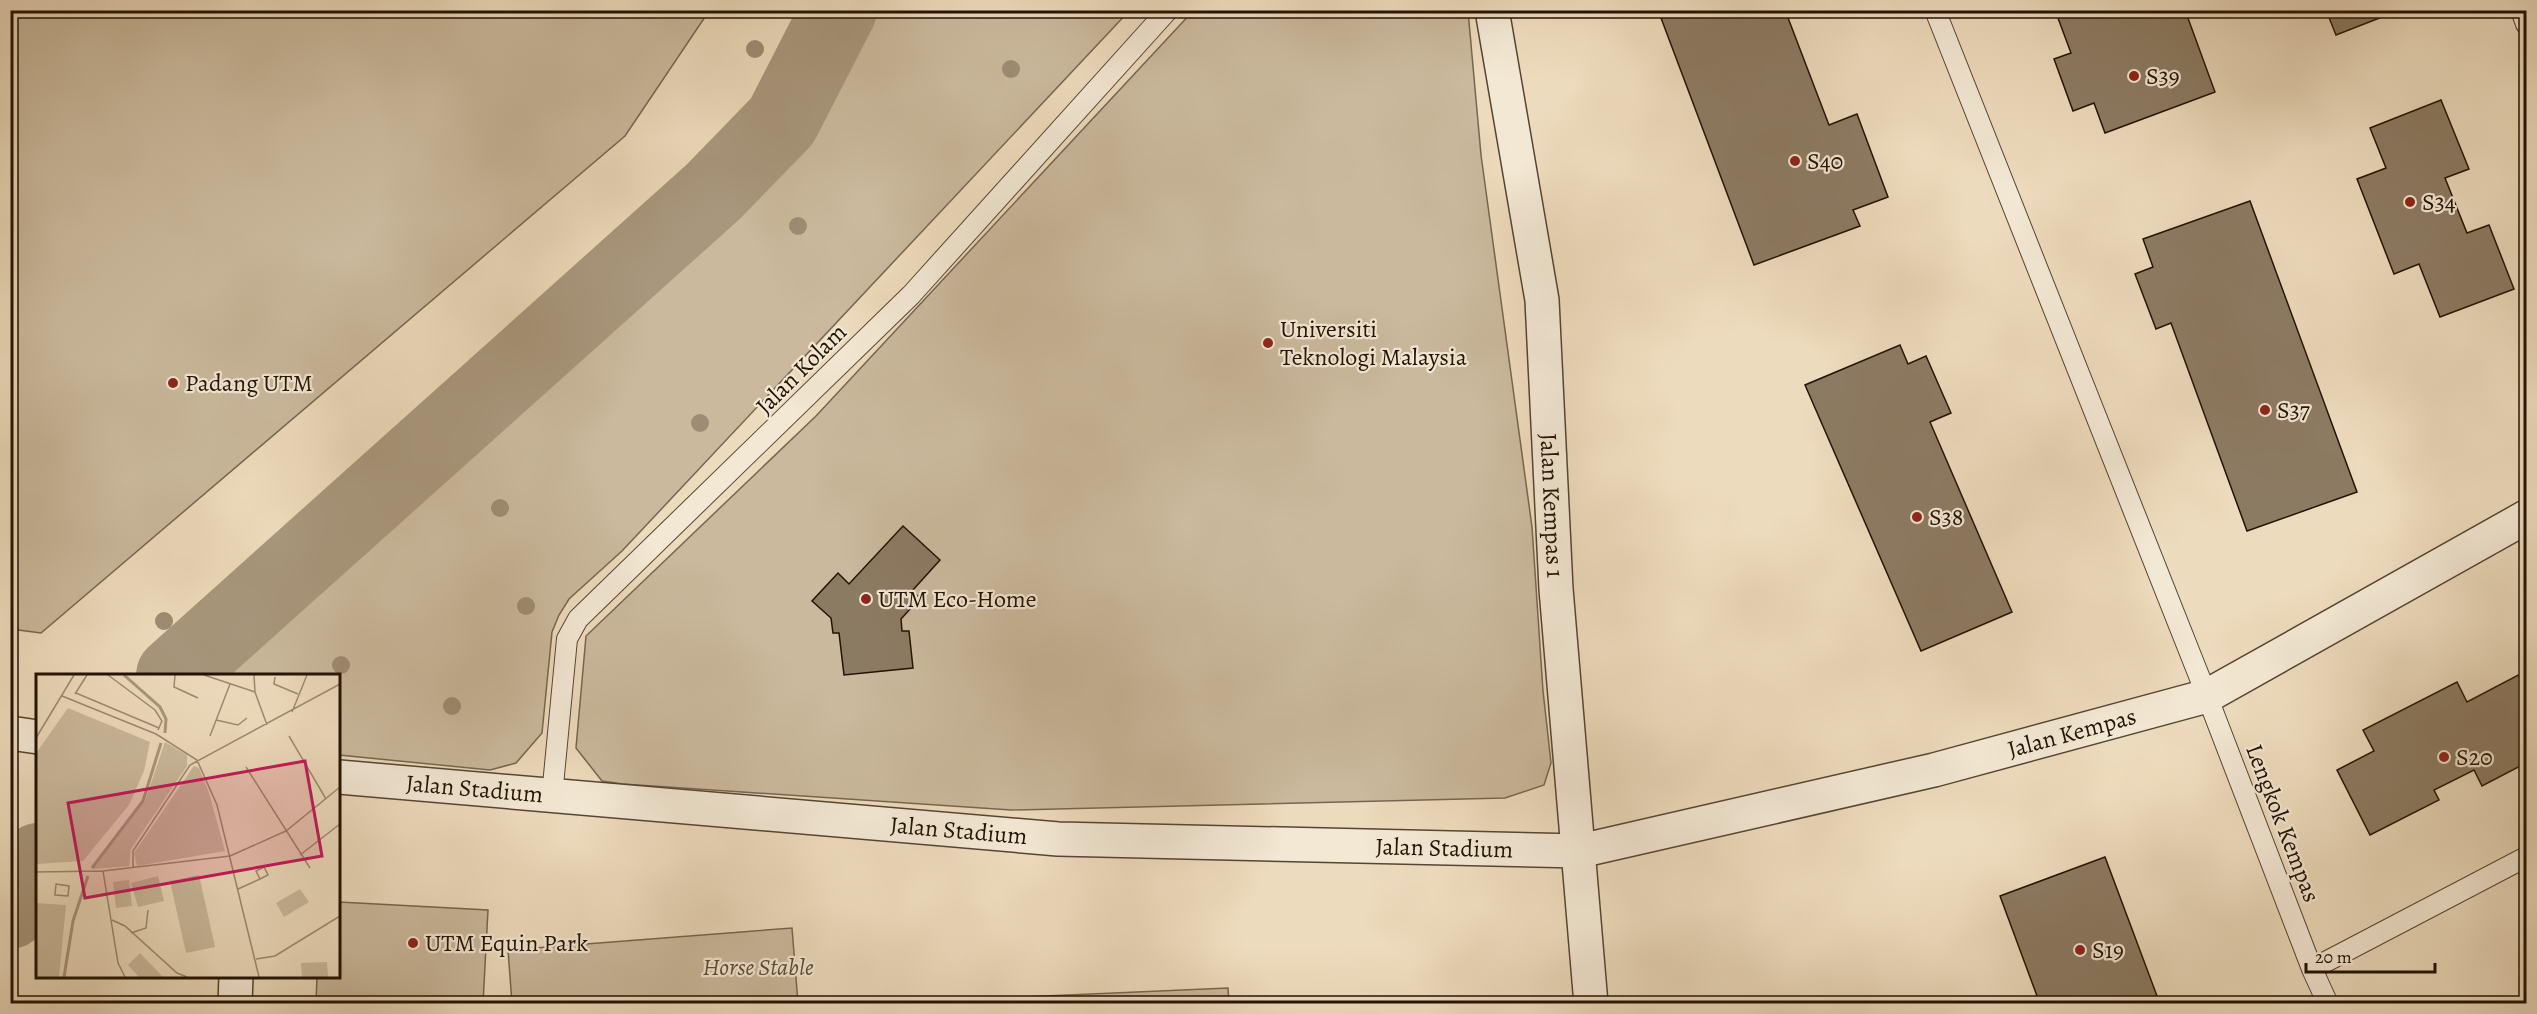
<svg xmlns="http://www.w3.org/2000/svg" width="2537" height="1014" font-family="Alegreya,serif">
<rect width="100%" height="100%" fill="#eddbbd"/>
<filter id="stains"><feTurbulence type="fractalNoise" baseFrequency=".00333" numOctaves="4"/><feColorMatrix values="0 0 0 0 .2 0 0 0 0 .09 0 0 0 0 .02 0 0 0 .5 -.17"/></filter>
<radialGradient id="worn" r=".72"><stop offset=".6" stop-color="#630" stop-opacity="0"/><stop offset="1" stop-color="#630" stop-opacity=".3"/></radialGradient>
<!-- green -->
<path fill="#cab99d" stroke="#766650" stroke-width="1.5" d="M11 10H709V11L625 136 41 633 11 629Z
M860 11H1129L622 551 569 599 559 615 552 632 542 733 516 763 490 770 339 755V675H199L471 435 803 126Z
M1193 11H1468L1481 155 1532 527 1543 691 1551 763 1544 785 1505 798 1011 810 623 784 602 781 576 748 586 636 816 416Z
M339 902 488 910 483 1003H316L317 977 339 976Z
M792 928 798 1003H512L508 950Z
M1228 988 1229 1004 909 1002Z"/>
<g fill="none" stroke-linecap="round" stroke-linejoin="round">
<!-- river -->
<path stroke="#a8977d" stroke-width="76" d="M174 675 713 192 782 121 839 10
M10 911 38 861"/>
</g>
<!-- building -->
<path fill="#8c7b63" stroke="#221302" stroke-width="1.5" d="M1658 10H1785L1829 125 1857 114 1888 197 1853 210 1860 226 1754 265Z
M2055 10H2185L2215 92 2105 133 2094 103 2073 111 2054 59 2071 53Z
M2326 10H2400L2336 35Z
M2441 100 2469 169 2445 178 2467 233 2489 225 2514 289 2440 317 2419 264 2394 274 2357 179 2386 168 2370 128Z
M2250 201 2357 492 2247 531 2171 323 2156 329 2135 274 2153 267 2143 239Z
M1900 345 1908 364 1926 356 1951 413 1930 422 2012 612 1921 651 1805 385Z
M903 526 940 560 912 591 920 598 901 619 902 631H909L913 668 844 675 839 633H833L831 618 812 601 838 573 849 584Z
M2526 671V763L2482 786 2474 770 2434 790 2439 800 2370 835 2337 770 2374 751 2363 730 2457 682 2467 702Z
M2105 857 2160 1004H2040L2000 896Z"/>
<g fill="none" stroke-linecap="round" stroke-linejoin="round">
<defs>
<path id="service" d="M1935 10 2207 696 2312 969 2328 1004
M2521 10 2526 24
M552 796 567 639 578 619 911 295 1168 10
M2312 969 2526 857"/>
<g id="minor">
<path id="s1" d="M1580 851 1934 770 2207 696 2526 517"/>
</g>
<g id="tertiary">
<path id="s2" d="M1492 10 1542 300 1556 589 1591 1004"/>
<path d="M10 733 38 737"/>
<path id="s3" d="M339 777 1058 839 1580 851"/>
<path d="M235 1004 236 976"/>
</g>
</defs>
<!-- service casing -->
<use href="#service" stroke="#554531" stroke-width="22"/>
<!-- minor casing -->
<use href="#minor" stroke="#554531" stroke-width="36"/>
<!-- tertiary casing -->
<use href="#tertiary" stroke="#554531" stroke-width="36"/>
<!-- service -->
<use href="#service" stroke="#f3e8d4" stroke-width="20"/>
<!-- minor -->
<use href="#minor" stroke="#f3e8d4" stroke-width="33"/>
<!-- tertiary -->
<use href="#tertiary" stroke="#f3e8d4" stroke-width="33"/>
</g>
<!-- trees -->
<g fill="#9e8d74">
<circle cx="755" cy="49" r="9"/>
<circle cx="1011" cy="69" r="9"/>
<circle cx="798" cy="226" r="9"/>
<circle cx="700" cy="423" r="9"/>
<circle cx="500" cy="508" r="9"/>
<circle cx="526" cy="606" r="9"/>
<circle cx="164" cy="621" r="9"/>
<circle cx="341" cy="665" r="9"/>
<circle cx="452" cy="706" r="9"/>
</g>
<!-- markers -->
<g fill="#8f2418" stroke="#f3e8d4" stroke-width="2">
<circle cx="2134" cy="76" r="6"/>
<circle cx="1795" cy="161" r="6"/>
<circle cx="2410" cy="202" r="6"/>
<circle cx="1268" cy="343" r="6"/>
<circle cx="173" cy="383" r="6"/>
<circle cx="2265" cy="410" r="6"/>
<circle cx="1917" cy="517" r="6"/>
<circle cx="866" cy="599" r="6"/>
<circle cx="2444" cy="757" r="6"/>
<circle cx="413" cy="943" r="6"/>
<circle cx="2080" cy="950" r="6"/>
</g>
<g text-anchor="middle" stroke-width="4.5" stroke-linejoin="round" paint-order="stroke">
<!-- poi labels -->
<g font-size="24" fill="#221302" stroke="#f3e8d4" text-anchor="start">
<text x="2146" y="84">S39</text>
<text x="1807" y="169">S40</text>
<text x="2422" y="210">S34</text>
<text x="1280" y="337">Universiti<tspan x="1280" dy="28">Teknologi Malaysia</tspan></text>
<text x="185" y="391">Padang UTM</text>
<text x="2277" y="418">S37</text>
<text x="1929" y="525">S38</text>
<text x="878" y="607">UTM Eco-Home</text>
<text x="2456" y="765">S20</text>
<text x="425" y="951">UTM Equin Park</text>
<text x="2092" y="958">S19</text>
</g>
<!-- street labels -->
<g font-size="24" fill="#221302" stroke="#f3e8d4">
<text transform="translate(801 369) rotate(-45)" y="8">Jalan Kolam</text>
<text dy="8" stroke="none"><textPath href="#s2" startOffset="500">Jalan Kempas 1</textPath></text>
<text dy="8" stroke="none"><textPath href="#s1" startOffset="506">Jalan Kempas</textPath></text>
<text dy="8" stroke="none"><textPath href="#s3" startOffset="136">Jalan Stadium</textPath></text>
<text transform="translate(2283 823) rotate(69)" y="8">Lengkok Kempas</text>
<text dy="8" stroke="none"><textPath href="#s3" startOffset="622">Jalan Stadium</textPath></text>
<text dy="8" stroke="none"><textPath href="#s3" startOffset="1108">Jalan Stadium</textPath></text>
</g>
<!-- park labels -->
<g font-size="24" font-style="italic" fill="#5d4d38" stroke="#f3e8d4">
<text x="758" y="975">Horse Stable</text>
</g>
</g>
<!-- overview -->
<g transform="translate(36 674)">
<rect width="304" height="304" fill="#eddbbd"/>
<path d="M32 34 114 68 108 97 93 131 47 187 0 190V79ZM129 68 151 81V92L95 175 93 192 57 195 109 127ZM158 92 163 94 173 119 189 177 101 192 98 179ZM163 201 179 273 150 279 134 207ZM122 202 128 227 102 233 95 209ZM93 206 96 232 80 234 77 208ZM264 215 273 228 248 243 240 229ZM0 229 30 231 23 303H0ZM104 279 126 302 127 303H103L92 291ZM291 288 292 303H266L265 289Z" fill="#cab99d"/>
<path fill="none" stroke="#a8977d" stroke-width="3" d="M88 1 124 33 130 45 129 59M56 194 107 127 125 69M28 303 37 247 52 202"/>
<path fill="none" stroke="#9c8b72" stroke-width="1.5" d="M72 1 119 36 126 47 122 56M139 1 138 13 162 24M168 1 219 18M218 1 219 18 231 51M239 3 238 10 262 20M40 19 123 54M39 20 51 1M26 22 120 60 161 86 181 131 223 303M256 38 271 1M180 46 202 51 211 44M174 62 194 10M253 62 290 125M0 64 38 1M210 93 274 194M264 181 304 150M97 194V177L154 91 304 10M67 197 82 289 89 303M0 198 67 197 194 182 250 157 304 113M20 210 33 212 32 222 19 221ZM202 215 224 205 232 201 228 193 220 197 224 205M76 246 89 252 141 299 151 303M95 259 110 254 112 236M220 285 239 282 304 242"/>
<path fill="#c2185b" fill-opacity="0.15" stroke="#c2185b" stroke-width="3" d="M269 87 286 182 49 224 32 129Z"/>
<rect width="304" height="304" fill="none" stroke="#221302" stroke-width="3"/>
</g>
<!-- margin -->
<rect width="2537" height="1014" fill="none" stroke="#eddbbd" stroke-width="36"/>
<rect x="12" y="12" width="2513" height="990" fill="none" stroke="#221302" stroke-width="3"/>
<rect x="18" y="18" width="2501" height="978" fill="none" stroke="#221302" stroke-width="1.5"/>
<!-- scale -->
<path d="M2306 963v9h129v-9" fill="none" stroke="#221302" stroke-width="3"/>
<text x="2315" y="963" font-size="18" fill="#221302" stroke="#f3e8d4" stroke-width="4.5" paint-order="stroke">20 m</text>
<rect width="100%" height="100%" filter="url(#stains)"/>
<rect width="100%" height="100%" fill="url(#worn)"/>
</svg>
